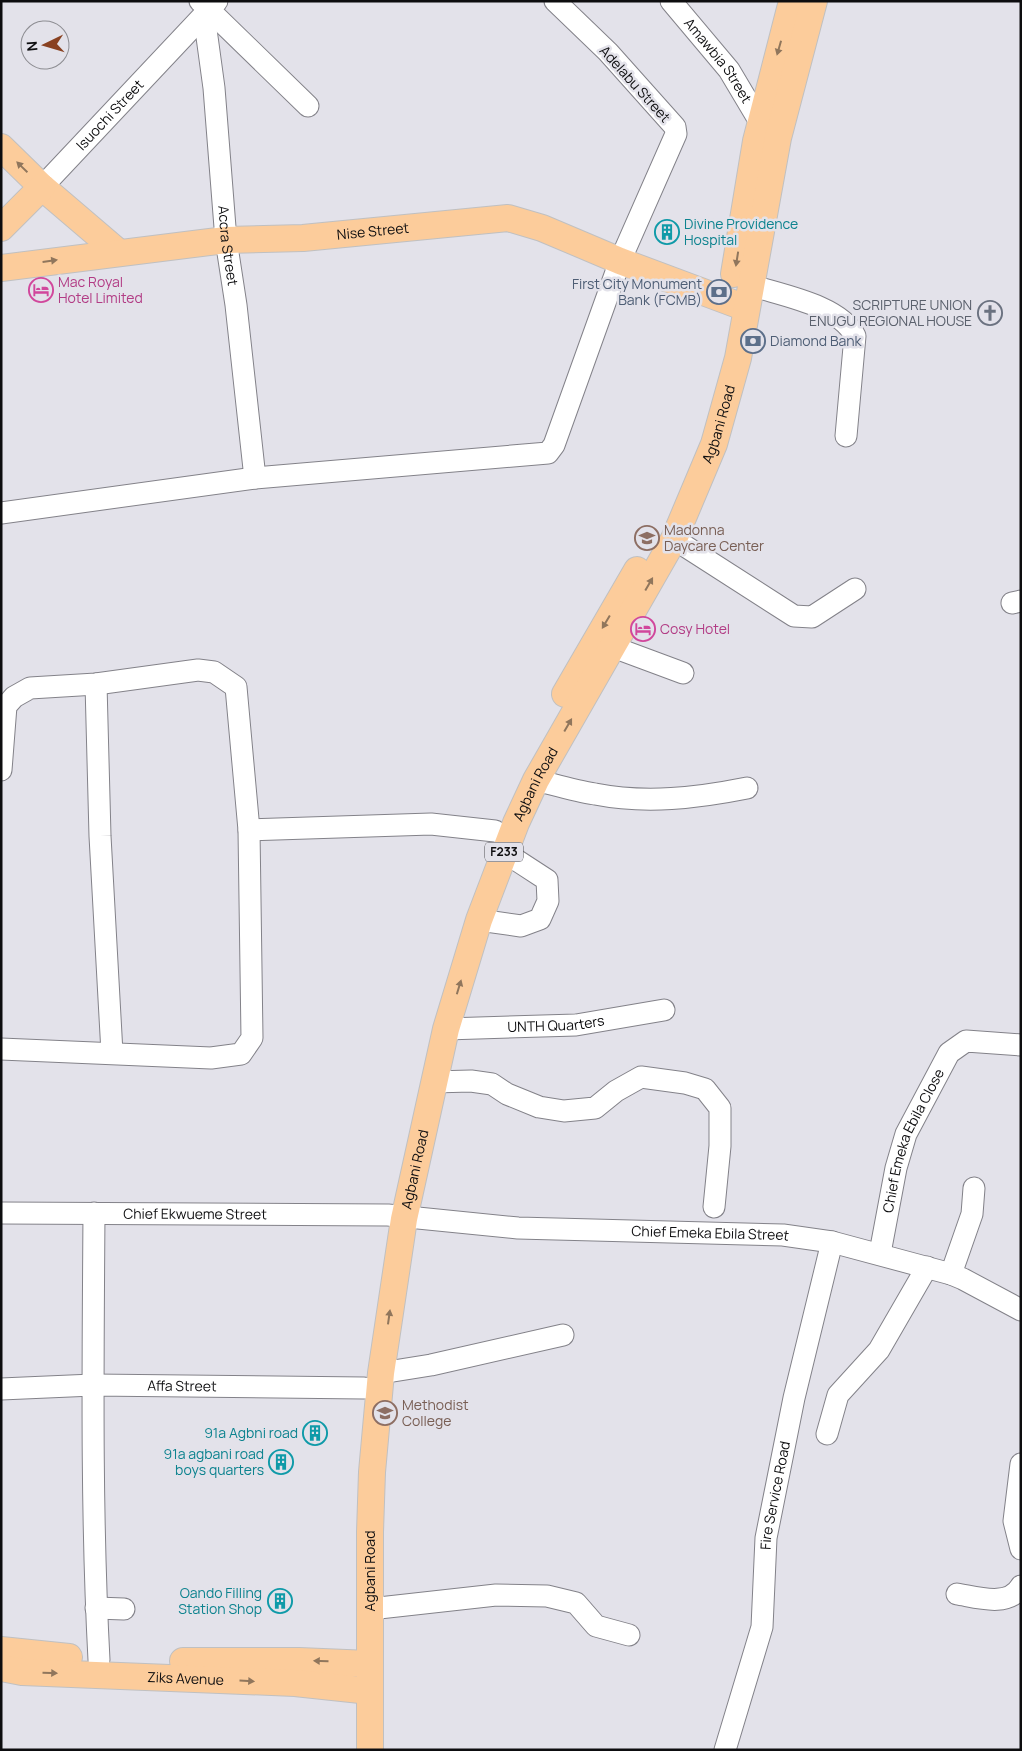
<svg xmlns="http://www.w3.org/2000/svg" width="1022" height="1751" font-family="Manrope,sans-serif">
<rect width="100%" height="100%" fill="#e3e2ea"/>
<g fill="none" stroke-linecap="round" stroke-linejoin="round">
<defs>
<g id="minor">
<path d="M200 1 308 106"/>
<path id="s1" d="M671 1 729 70 760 122 769 130"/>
<path id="s2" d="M204 15 214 88 226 240 236 305 255 478"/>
<path id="s3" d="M42 187 217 1"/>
<path d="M750 285C780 295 840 305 855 336L846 436"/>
<path d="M1 513 255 478 548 453 554 445 620 261 676 134 675 127 608 52 555 1"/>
<path d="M674 539 794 616 812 617 855 589"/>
<path d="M1012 603 1021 601"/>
<path d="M613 647 683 673"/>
<path d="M96 684 100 836 112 1053"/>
<path d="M1 770 6 706 14 697 30 688 96 684 198 670 214 672 236 687 249 830 252 1038 241 1054 211 1058 1 1049"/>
<path d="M536 780C556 785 575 791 595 794 646 804 697 798 747 788"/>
<path d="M249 830 431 824 495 831"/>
<path d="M479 920 521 926 540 919 548 901 547 880 504 852"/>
<path id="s4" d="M446 1029 576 1025 664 1010"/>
<path d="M433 1082 471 1081 492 1084 507 1094 539 1107 564 1111 595 1108 616 1091 641 1077 685 1083 705 1089 720 1108V1146L714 1207"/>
<path id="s5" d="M1 1213 388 1215 518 1228 783 1235 832 1242 951 1274 963 1279 1021 1310"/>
<path d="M94 1213C93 1362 91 1511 99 1660"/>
<path id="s6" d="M880 1253 896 1168 906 1134 949 1053 966 1041 1021 1045"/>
<path d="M951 1274 972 1214 974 1188"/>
<path d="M381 1373 431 1365 563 1335"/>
<path id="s7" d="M1 1389 93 1385 364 1388"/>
<path d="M827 1434 838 1395 879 1350 927 1267"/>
<path d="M1021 1464 1014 1521 1021 1549"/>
<path d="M957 1594C976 1597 1009 1608 1021 1586"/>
<path d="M96 1608 124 1609"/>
<path d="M370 1609 496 1595 547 1596 576 1603 596 1626 629 1635"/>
<path id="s8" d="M725 1750 762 1627 766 1538 794 1398 832 1242"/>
</g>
<g id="major">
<path d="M1 147 42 187 118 252"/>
<path d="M1 228 42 187"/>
<path id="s9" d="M1 268 226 240 303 238 508 218 542 228 620 261 746 308"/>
<path d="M734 274 756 141 792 1"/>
<path d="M565 694 637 570"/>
<path d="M1 1650 69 1657"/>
<path d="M183 1661H299L370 1664"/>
<path id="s10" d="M1 1668 22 1672 295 1683 370 1691"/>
<path id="s11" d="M370 1750V1532L372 1472 381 1373 404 1219 446 1029 479 920 516 823 536 780 674 539 714 444 738 358 778 138 814 1"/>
</g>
</defs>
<!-- minor casing -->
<use href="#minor" stroke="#838289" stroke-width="23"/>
<!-- major casing -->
<use href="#major" stroke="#c0c0c1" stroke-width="28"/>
<!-- minor -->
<use href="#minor" stroke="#fff" stroke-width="21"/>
<!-- major -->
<use href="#major" stroke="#fccc9b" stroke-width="26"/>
</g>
<!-- one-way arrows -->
<defs><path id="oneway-solid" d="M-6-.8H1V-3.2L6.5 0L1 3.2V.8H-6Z" transform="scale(1.25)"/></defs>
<g fill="#90765c">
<use href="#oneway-solid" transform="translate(779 48) rotate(106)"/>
<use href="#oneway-solid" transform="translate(22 167) rotate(-136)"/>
<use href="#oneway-solid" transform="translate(737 259) rotate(99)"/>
<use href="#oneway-solid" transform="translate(50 261) rotate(-8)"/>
<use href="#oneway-solid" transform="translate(649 584) rotate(-60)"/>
<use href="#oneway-solid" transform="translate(606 622) rotate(121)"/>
<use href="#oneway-solid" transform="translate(568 725) rotate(-60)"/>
<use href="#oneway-solid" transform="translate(459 987) rotate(-73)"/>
<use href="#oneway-solid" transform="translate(389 1317) rotate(-82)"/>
<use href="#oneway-solid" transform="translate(321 1661) rotate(-178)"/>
<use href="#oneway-solid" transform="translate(50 1673) rotate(2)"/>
<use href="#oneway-solid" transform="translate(247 1681) rotate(3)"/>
</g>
<!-- icons -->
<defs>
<symbol id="building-ring" viewBox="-11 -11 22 22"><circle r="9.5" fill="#e3e2ea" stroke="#0f9aa8" stroke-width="1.5"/><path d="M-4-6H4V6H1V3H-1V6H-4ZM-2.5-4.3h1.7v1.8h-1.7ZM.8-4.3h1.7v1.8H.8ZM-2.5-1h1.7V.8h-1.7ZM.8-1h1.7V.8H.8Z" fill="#0f9aa8"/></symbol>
<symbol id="hotel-ring" viewBox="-11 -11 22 22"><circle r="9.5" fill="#e3e2ea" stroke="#d1479c" stroke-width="1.5"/><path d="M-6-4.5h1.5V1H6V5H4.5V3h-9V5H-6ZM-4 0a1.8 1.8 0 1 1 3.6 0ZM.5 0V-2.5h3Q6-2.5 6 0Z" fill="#d1479c"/></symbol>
<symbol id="bank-ring" viewBox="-11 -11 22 22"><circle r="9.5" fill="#e3e2ea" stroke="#5c6f8a" stroke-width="1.5"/><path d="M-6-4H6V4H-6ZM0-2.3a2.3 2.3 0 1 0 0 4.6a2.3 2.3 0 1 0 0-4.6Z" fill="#5c6f8a"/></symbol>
<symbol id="church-ring" viewBox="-11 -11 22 22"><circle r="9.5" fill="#e3e2ea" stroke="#6b7280" stroke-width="1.5"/><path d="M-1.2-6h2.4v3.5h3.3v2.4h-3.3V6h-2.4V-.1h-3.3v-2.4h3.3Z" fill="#6b7280"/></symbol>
<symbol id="school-ring" viewBox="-11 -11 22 22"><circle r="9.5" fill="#e3e2ea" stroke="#8d6e63" stroke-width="1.5"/><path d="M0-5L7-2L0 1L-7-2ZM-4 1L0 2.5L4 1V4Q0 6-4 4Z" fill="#8d6e63"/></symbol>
<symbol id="university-ring" viewBox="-11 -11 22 22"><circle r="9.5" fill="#e3e2ea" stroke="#8d6e63" stroke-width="1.5"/><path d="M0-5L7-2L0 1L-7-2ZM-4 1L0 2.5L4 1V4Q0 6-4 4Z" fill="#8d6e63"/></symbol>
</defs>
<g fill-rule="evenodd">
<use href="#building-ring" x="653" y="218" width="28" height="28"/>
<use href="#hotel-ring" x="27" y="276" width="28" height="28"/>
<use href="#bank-ring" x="705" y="278" width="28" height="28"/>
<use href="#church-ring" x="976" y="299" width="28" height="28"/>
<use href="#bank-ring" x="739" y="327" width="28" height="28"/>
<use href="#school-ring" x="633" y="524" width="28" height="28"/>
<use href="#hotel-ring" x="629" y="615" width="28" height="28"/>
<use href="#university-ring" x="371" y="1399" width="28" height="28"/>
<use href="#building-ring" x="301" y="1419" width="28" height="28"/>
<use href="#building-ring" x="267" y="1448" width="28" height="28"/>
<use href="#building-ring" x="266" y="1587" width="28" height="28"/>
</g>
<g text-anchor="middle" stroke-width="5" stroke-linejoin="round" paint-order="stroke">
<!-- shield labels -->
<rect fill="#e3e2ea" stroke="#4d4d51" stroke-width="1" x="485" y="842.5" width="38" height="19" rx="4"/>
<g font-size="12" font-weight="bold" fill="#0d0d0f">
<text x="504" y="856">F233</text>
</g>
<!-- street labels -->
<g font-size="14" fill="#0d0d0f" stroke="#e3e2ea">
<text dy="5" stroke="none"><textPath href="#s1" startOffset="76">Amawbia Street</textPath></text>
<text transform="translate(635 84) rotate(48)" y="5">Adelabu Street</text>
<text dy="5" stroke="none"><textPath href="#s3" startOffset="99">Isuochi Street</textPath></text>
<text dy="5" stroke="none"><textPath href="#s9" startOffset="374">Nise Street</textPath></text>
<text dy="5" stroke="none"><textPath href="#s2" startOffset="232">Accra Street</textPath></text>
<text dy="5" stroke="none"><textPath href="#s11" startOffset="1394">Agbani Road</textPath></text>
<text dy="5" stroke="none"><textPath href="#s11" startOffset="989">Agbani Road</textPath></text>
<text dy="5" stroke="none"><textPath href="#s4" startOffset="110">UNTH Quarters</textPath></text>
<text dy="5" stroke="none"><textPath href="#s6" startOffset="118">Chief Emeka Ebila Close</textPath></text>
<text dy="5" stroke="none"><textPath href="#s11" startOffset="584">Agbani Road</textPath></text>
<text dy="5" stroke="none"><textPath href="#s5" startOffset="194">Chief Ekwueme Street</textPath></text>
<text dy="5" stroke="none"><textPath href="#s5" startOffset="710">Chief Emeka Ebila Street</textPath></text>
<text dy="5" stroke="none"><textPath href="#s7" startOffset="181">Affa Street</textPath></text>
<text dy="5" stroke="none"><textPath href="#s8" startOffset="261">Fire Service Road</textPath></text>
<text dy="5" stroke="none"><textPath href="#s11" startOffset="179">Agbani Road</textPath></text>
<text dy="5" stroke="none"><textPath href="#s10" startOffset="185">Ziks Avenue</textPath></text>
</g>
<!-- culture labels -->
<g font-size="14" fill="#0d838f" stroke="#e3e2ea" text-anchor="end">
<text x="684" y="229" text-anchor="start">Divine Providence<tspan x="684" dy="16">Hospital</tspan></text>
<text x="298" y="1438">91a Agbni road</text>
<text x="264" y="1459">91a agbani road<tspan x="264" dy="16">boys quarters</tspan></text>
<text x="262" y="1598">Oando Filling<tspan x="262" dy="16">Station Shop</tspan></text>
</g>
<!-- hotel labels -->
<g font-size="14" fill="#b23c85" stroke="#e3e2ea" text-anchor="start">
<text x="58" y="287">Mac Royal<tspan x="58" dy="16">Hotel Limited</tspan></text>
<text x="660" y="634">Cosy Hotel</text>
</g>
<!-- service labels -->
<g font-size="14" fill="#4e5e75" stroke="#e3e2ea" text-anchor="end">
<text x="702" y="289">First City Monument<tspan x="702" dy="16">Bank (FCMB)</tspan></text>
<text x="770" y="346" text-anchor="start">Diamond Bank</text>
</g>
<!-- worship labels -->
<g font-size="14" fill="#5b616d" stroke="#e3e2ea" text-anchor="end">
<text x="972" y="310">SCRIPTURE UNION<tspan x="972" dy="16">ENUGU REGIONAL HOUSE</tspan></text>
</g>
<!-- education labels -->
<g font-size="14" fill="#785e54" stroke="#e3e2ea" text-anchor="start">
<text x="664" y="535">Madonna<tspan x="664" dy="16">Daycare Center</tspan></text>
<text x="402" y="1410">Methodist<tspan x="402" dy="16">College</tspan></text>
</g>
</g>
<!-- border -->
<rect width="1022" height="1751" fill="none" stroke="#0d0d0f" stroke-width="5"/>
<!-- north arrow -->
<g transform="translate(45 45) rotate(265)"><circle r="24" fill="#e3e2ea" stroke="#8d8d92"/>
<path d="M0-4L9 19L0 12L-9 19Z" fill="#894121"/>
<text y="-8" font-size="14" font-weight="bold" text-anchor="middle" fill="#0d0d0f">N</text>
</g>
</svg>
